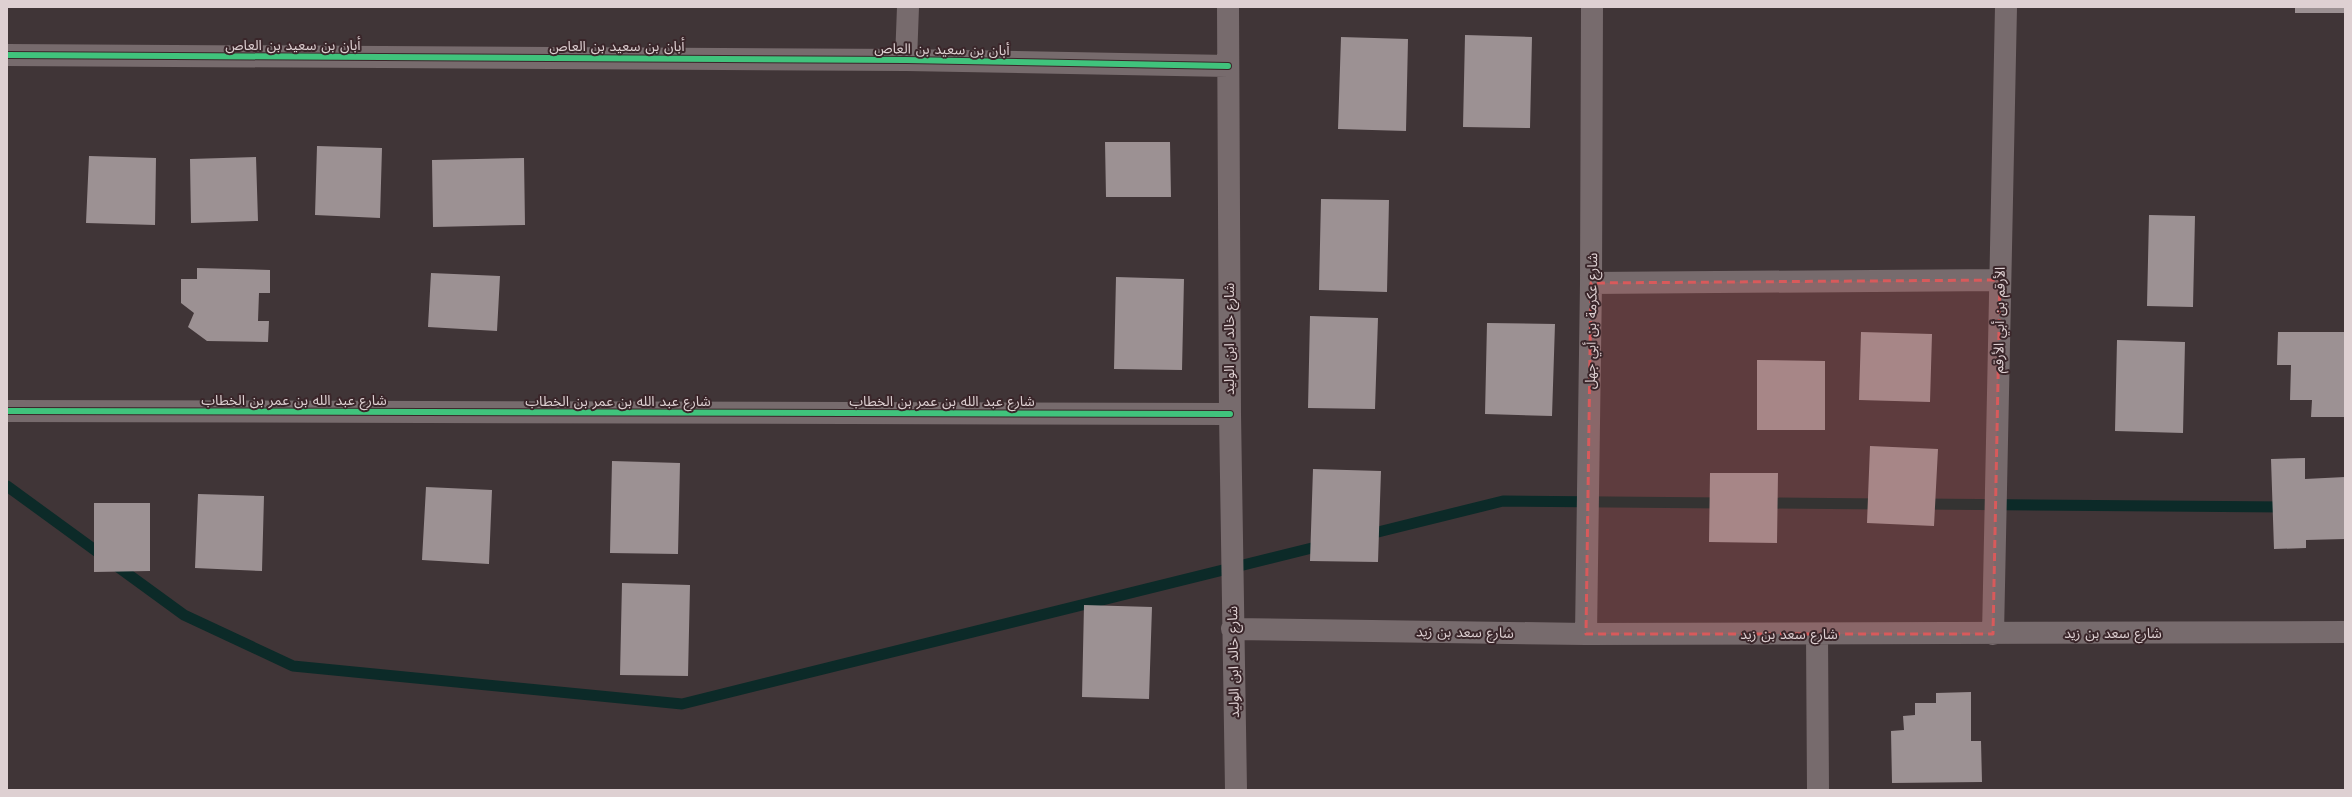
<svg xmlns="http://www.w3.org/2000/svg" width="2352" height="797" font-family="'Work Sans','Noto Sans Arabic',sans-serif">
<rect width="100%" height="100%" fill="#403537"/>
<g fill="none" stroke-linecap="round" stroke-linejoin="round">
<!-- stream -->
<path stroke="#0c2a28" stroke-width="11" d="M7 486 184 615 293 666 682 704 1324 545
M1764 503 1882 504
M1922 504 2286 507
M1366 535 1503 501 1724 503"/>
</g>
<!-- building -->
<path fill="#9c9193" d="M2295 7H2345V13H2295Z
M1465 35 1532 37 1530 128 1463 127Z
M1341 37 1408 39 1406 131 1338 129Z
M1105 142H1170L1171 197H1106Z
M317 146 382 148 380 218 315 215Z
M89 156 156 158 155 225 86 223Z
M256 157 258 221 191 223 190 159Z
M524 158 525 225 433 227 432 160Z
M1321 199 1389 200 1387 292 1319 290Z
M2149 215 2195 216 2193 307 2147 306Z
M197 268 270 270V293H259L258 321H269L268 342 207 341 188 327 194 313 181 303V279H197Z
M431 273 500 276 497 331 428 327Z
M1116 277 1184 279 1182 370 1114 369Z
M1310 316 1378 318 1375 409 1308 408Z
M1487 323 1555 324 1552 416 1485 414Z
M1861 332 1932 334 1930 402 1859 400Z
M2278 332H2345V417H2311L2312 400H2290L2291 365H2277Z
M2117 340 2185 342 2183 433 2115 431Z
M1757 360 1825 361V430H1757Z
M1870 446 1938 449 1934 526 1867 523Z
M2305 458V479L2345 477V539L2306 540V548L2274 549 2271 459Z
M612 461 680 463 678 554 610 553Z
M1313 469 1381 471 1378 562 1310 561Z
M1710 473H1778L1777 543 1709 542Z
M426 487 492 490 489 564 422 560Z
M198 494 264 496 262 571 195 568Z
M94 503H150V571L94 572Z
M622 583 690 585 688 676 620 675Z
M1084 605 1152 607 1149 699 1082 697Z
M1971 692V741H1981L1982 782 1892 783 1891 731 1904 730 1903 716 1915 715V703H1936V693Z"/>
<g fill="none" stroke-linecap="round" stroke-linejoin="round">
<!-- minor -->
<path stroke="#776b6d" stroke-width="22" d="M1228 7 1230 414 1236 790
M7 55 906 60 1228 66
M906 60 908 7
M1591 283 2000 280
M7 411 1230 414
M1232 629 1586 634 2345 632
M1586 634 1591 283 1592 7
M1817 634 1818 790
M1993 634 2006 7"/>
<defs>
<path id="cycleway" d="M7 55 906 60 1228 66
M7 411 1230 414"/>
</defs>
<!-- cycleway casing -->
<use href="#cycleway" stroke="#3a262a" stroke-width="8"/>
<!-- cycleway -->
<use href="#cycleway" stroke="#40c37c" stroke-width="6"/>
</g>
<!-- marked area -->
<path fill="#d85a5b" fill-opacity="0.2" stroke="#d85a5b" stroke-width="3" stroke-dasharray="8 5" stroke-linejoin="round" d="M2000 280 1993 634H1586L1591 283Z"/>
<g text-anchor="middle" stroke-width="4" stroke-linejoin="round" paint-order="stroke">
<!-- street labels -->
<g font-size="14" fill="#ded0d2" stroke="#3a262a">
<text x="293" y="50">أبان بن سعيد بن العاص</text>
<text x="617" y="51">أبان بن سعيد بن العاص</text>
<text transform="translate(942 49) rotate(1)" y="5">أبان بن سعيد بن العاص</text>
<text transform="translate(1999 320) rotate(-89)" y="5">الأرقم بن أبي الأرقم</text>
<text transform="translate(1591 321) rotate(-89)" y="5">شارع عكرمة بن أبي جهل</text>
<text transform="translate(1229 339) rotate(-90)" y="5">شارع خالد ابن الوليد</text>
<text x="294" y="405">شارع عبد الله بن عمر بن الخطاب</text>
<text x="618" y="406">شارع عبد الله بن عمر بن الخطاب</text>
<text x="942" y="406">شارع عبد الله بن عمر بن الخطاب</text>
<text transform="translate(1465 632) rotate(1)" y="5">شارع سعد بن زيد</text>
<text x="2113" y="638">شارع سعد بن زيد</text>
<text x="1789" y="639">شارع سعد بن زيد</text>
<text transform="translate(1233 662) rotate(-91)" y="5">شارع خالد ابن الوليد</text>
</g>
</g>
<!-- border -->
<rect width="2352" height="797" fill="none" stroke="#ded0d2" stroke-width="16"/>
</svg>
